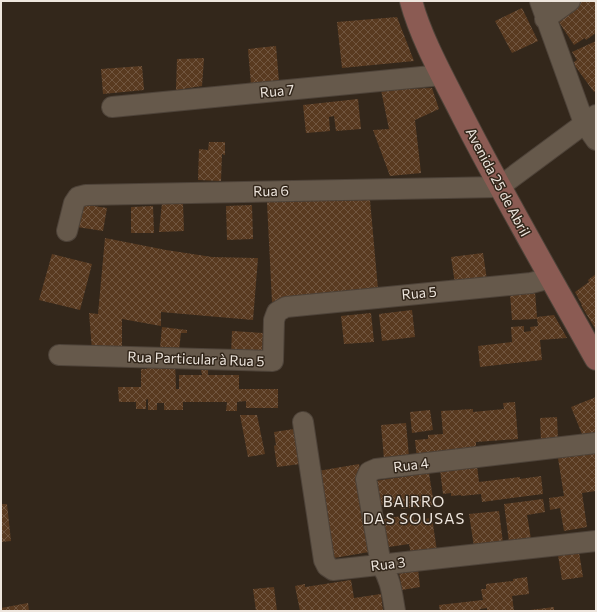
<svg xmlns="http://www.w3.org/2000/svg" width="597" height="612" font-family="Commissioner,sans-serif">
<defs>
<pattern id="building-cross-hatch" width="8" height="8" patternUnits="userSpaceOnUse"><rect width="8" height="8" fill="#593a20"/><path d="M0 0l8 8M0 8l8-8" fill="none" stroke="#715640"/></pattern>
</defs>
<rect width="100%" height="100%" fill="#33271b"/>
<!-- building -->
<path fill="url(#building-cross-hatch)" d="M583 1H596V33L586 40 585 38 574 45 557 19Z
M522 8 538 41 512 53 495 21Z
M397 17 414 61 342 68 337 22Z
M596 41V91L594 92 575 66 574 62 577 60 572 52Z
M276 46 279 82 251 85 248 49Z
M204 58 202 86 176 90 177 59Z
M142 66 144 90 103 94 101 69Z
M432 88 439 109 415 120 421 173 390 176 373 130 389 129 381 90Z
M358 99 361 129 336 131 334 116 329 117 330 131 306 133 303 105Z
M209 142H225V155L222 154 221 181 198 180 199 149 208 150Z
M370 200 378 289 272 302 267 202Z
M162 203 183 204 184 231 159 232Z
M80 204 107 208 103 231 77 227Z
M252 205 253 239 227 240 226 206Z
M153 206 154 233H131V207Z
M105 238 166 250 212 257 258 258 253 320 161 312V326L122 319V351L92 350 89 313 98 314Z
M483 253 487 280 455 284 451 257Z
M52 254 92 264 80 310 39 300Z
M596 274V330L581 305H582L575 292 589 282 588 280Z
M535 292 537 317 554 315 567 338 540 340 542 360 480 367 478 346 512 342 511 327 524 326V332L531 331 530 327 538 326 537 319 512 320 510 294Z
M412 310 415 337 382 341 379 314Z
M371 313 374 342 344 344 341 316Z
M162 327 187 330V333H181L179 350 160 348Z
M232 331 263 333 262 356 231 355Z
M147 360H175L176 389H179V375H202L201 370 208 369V375H239V389H278V408H246V401L237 402V411H226L227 402H183V410H164V403H157V410H148V399L146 400V409H136V402H119L118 387H141V369H147Z
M596 397V434L584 439 571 407Z
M515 402 518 439 476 442V450L417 459 415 440 428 439V435L443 434 441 411 473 409V412L504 409 503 403Z
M430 410 433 430 412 433 410 412Z
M240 415H257L265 454 248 457Z
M557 417 558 440 541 441 540 418Z
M406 423 409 457 384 459 381 425Z
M294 429 300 464 277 467 274 446 276 445 274 432Z
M596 452V491L582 493 587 527 564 531 560 508 550 510 549 498 564 496 558 458Z
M359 464 375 551 334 558 318 471Z
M477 466 479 482 520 477V479L541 476 543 494 482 502 481 494 461 496V495L451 496V493L443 494 440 470Z
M429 473 434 505 401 509V502L375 506V481Z
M543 499 545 512 527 515 531 539 509 542 504 504Z
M1 504H7L11 541 1 542Z
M499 511 503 543 474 547 469 514Z
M413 514 414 520 432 518 437 551 411 554 409 544 382 548 378 520Z
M579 552 583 577 562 580 558 555Z
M418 569 420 587 402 590 399 572Z
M527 577 529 594 512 596 514 611H487V608L480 609V611H440L439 605 483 600 481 589H486V584L513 581V579Z
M351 580 354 598 381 594 383 611H300L295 586 305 584V587Z
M274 587 277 611H256L253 589Z
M28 603 29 611H1V608Z
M554 607V611H530V610Z"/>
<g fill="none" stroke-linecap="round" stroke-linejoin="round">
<defs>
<path id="street" d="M540 1 584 123 596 140
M545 19 570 1
M112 107 442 75
M67 231 74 203 78 197 86 195 499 187 596 115
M59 355 273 361 274 320 277 312 286 307 531 283 551 278
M303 422 324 560 327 566 333 570 596 541
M395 611C392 594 391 579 381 565L366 479 369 472 376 469 596 443"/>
<path id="secondary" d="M411 1C421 39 445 81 463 117 505 199 551 278 596 359"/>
</defs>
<!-- street casing -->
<use href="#street" stroke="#4e4339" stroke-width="22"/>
<!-- secondary casing -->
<use href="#secondary" stroke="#4e4339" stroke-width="24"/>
<!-- street -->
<use href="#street" stroke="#66594b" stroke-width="20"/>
<!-- secondary -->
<use href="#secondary" stroke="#8b5b53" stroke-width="22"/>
</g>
<g text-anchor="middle" stroke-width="3" stroke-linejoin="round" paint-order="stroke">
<!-- street labels -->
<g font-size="14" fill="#eee6de" stroke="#33271b">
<text transform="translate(277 91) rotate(-5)" y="5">Rua 7</text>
<text transform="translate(498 182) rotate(62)" y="5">Avenida 25 de Abril</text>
<text transform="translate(271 191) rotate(-1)" y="5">Rua 6</text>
<text transform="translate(419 293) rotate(-5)" y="5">Rua 5</text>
<text transform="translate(196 359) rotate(2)" y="5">Rua Particular à Rua 5</text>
<text transform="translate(411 465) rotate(-7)" y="5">Rua 4</text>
<text transform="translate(388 564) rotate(-7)" y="5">Rua 3</text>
</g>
<!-- neighbourhood labels -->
<g font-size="15" letter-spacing="1" fill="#eee6de" stroke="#33271b">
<text x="414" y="507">BAIRRO<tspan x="414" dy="17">DAS SOUSAS</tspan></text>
</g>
</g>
<!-- border -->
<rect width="597" height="612" fill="none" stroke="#eee6de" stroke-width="4"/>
</svg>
